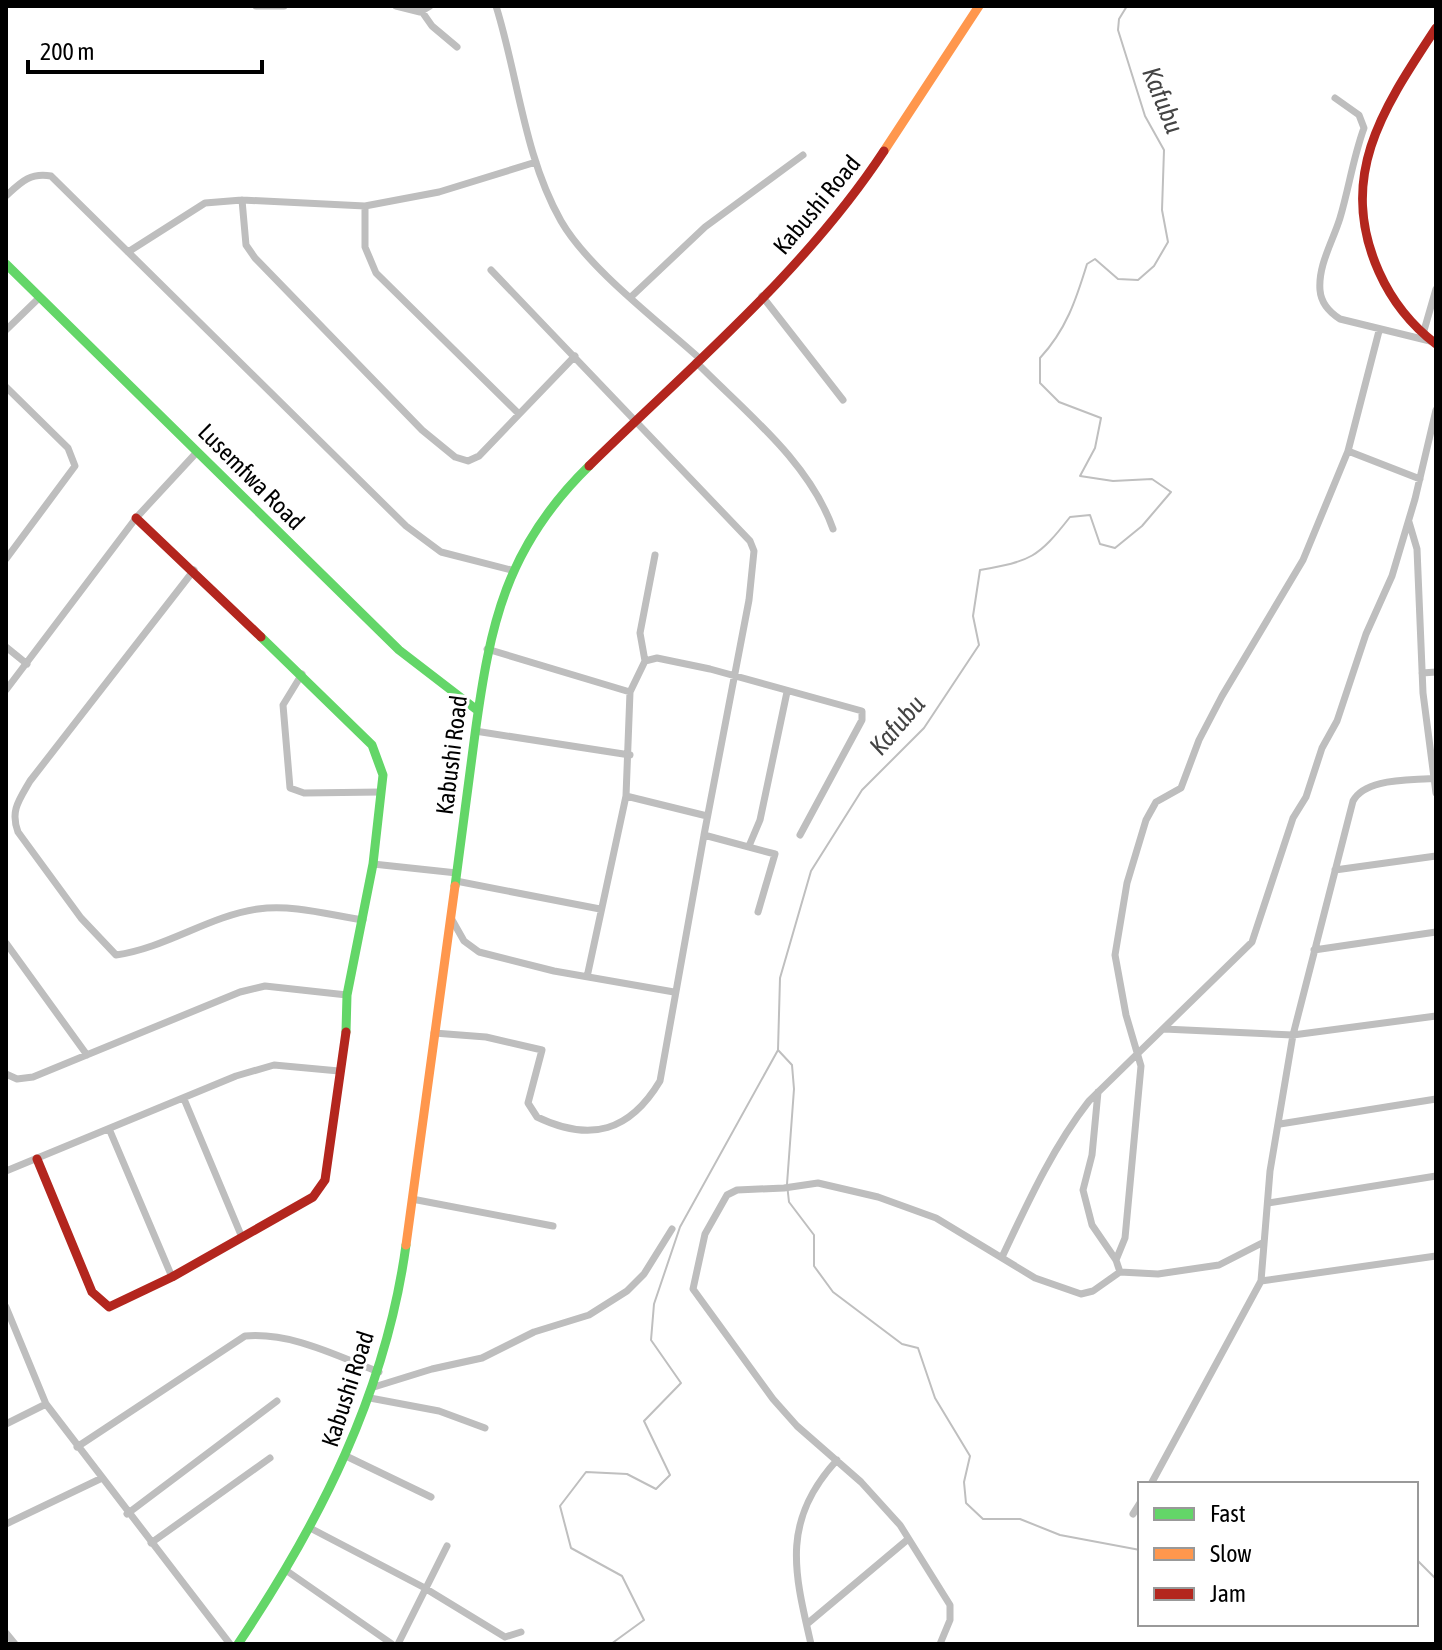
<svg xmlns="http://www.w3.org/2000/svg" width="1442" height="1650" font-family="'Asap Condensed',sans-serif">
<rect width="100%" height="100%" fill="#fff"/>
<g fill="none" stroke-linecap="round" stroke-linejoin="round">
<!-- stream -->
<path stroke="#bfbfbf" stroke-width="2" d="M778 1050 792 1065 794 1089 787 1184 789 1202 814 1235V1266L833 1292 902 1344 918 1348 935 1398 970 1456 964 1482 966 1503 983 1519H1020L1060 1535 1140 1550
M1416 1559 1436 1579
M611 1644 644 1620 622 1576 571 1548 560 1506 586 1472 627 1474 656 1489 670 1475 644 1421 681 1383 651 1340 654 1304 680 1227 778 1050 780 978 811 871 862 790 924 728 979 645 973 616 980 570C1031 561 1038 558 1070 517L1090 515 1100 544 1115 548 1142 526 1171 492 1152 479 1113 481 1080 476 1095 448 1101 418 1059 402 1040 383V358C1066 330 1076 300 1087 264L1095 259 1118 279 1138 280 1154 266 1168 242 1162 210 1164 150 1145 116 1118 30 1119 19 1127 6"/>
<!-- street -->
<path stroke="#bebebe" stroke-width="7" d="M256 6H284
M396 6 420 12 430 6
M418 6 432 26 457 47
M496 6C518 76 524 156 561 221 588 268 658 321 699 358
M1335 98 1359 115 1364 128C1353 158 1349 188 1340 218 1333 241 1318 265 1320 290 1321 303 1329 312 1340 319L1430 341
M6 196C20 183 30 172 51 176L406 526 441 552 511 570
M242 200 246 245 255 258 422 430 455 457 468 461 479 456 575 356
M365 206V247L376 273 519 414
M128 252 205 203 242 200 365 206 439 192 536 162
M491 270 750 541 754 551 749 600 704 835 775 854 758 912
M632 296 705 227 803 155
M762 296 843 400
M6 330 40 297
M1379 331 1348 451 1420 479
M1423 334 1436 289
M696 362C744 411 809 461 833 529
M6 387 68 448 75 466 6 559
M1409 522 1417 549 1423 693 1436 793
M194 570 30 781C19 800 10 811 18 832L81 918 116 955C166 948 209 916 258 909 292 904 330 915 363 920
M6 647 27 664
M487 649 630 692
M645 661 640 633 655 555
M1422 673 1436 672
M302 674 283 705 290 788 304 793 381 792
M6 690 136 518 197 452
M475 731 630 755
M626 796 707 816
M749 846 760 820 787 692
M373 864 457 873
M1335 870 1436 856
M456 881 600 909
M451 918 464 941 479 952 554 971 674 992
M6 943 87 1055
M1314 950 1436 932
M587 977 626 796 630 692 645 661 657 658 710 669 862 711V720L800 835
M1164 1029 1293 1035 1436 1016
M434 1033 486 1037 542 1050 528 1103 537 1117C591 1143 630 1131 660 1081L704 835
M6 1074 17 1079 33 1077 240 992 265 986 347 995
M1098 1092 1092 1155 1083 1190 1092 1225 1116 1260 1120 1272
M184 1099 241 1235
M1280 1124 1436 1099
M110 1131 172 1277
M6 1171 236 1076 274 1065 339 1071
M412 1199 553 1226
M1268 1203 1436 1176
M1003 1255C1028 1202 1053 1147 1089 1101L1252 942 1293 818 1306 797 1322 748 1337 721 1366 634 1392 576 1415 499 1436 410
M1116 1260 1125 1238 1141 1066 1126 1015 1115 955 1127 883 1146 820 1156 802 1181 788 1199 740 1222 696 1303 560 1348 451
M1261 1281 1436 1256
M6 1307 46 1404 230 1644
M374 1387 432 1369 482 1358 534 1332 589 1315 627 1291 644 1274 672 1229
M370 1398 439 1411 485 1428
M6 1424 46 1404
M77 1447 245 1336C292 1332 337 1356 379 1372
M348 1457 431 1497
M1151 1484 1261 1281 1270 1171 1293 1035 1353 801C1366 777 1412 781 1436 778
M127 1514 277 1401
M1133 1514 1140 1503
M6 1524 100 1479
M312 1529 423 1587 505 1637 521 1632
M151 1543 270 1458
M287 1571 392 1644
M807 1624 907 1540
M6 1633 15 1644
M398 1644 447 1546
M811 1644C794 1571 781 1521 837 1460
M940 1644 950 1620V1605L900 1525 861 1482 797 1426 773 1399 693 1289 705 1234 727 1195 737 1190 784 1188 818 1183 878 1197 936 1218 1035 1278 1081 1294 1093 1291 1120 1272 1158 1274 1219 1265 1264 1242"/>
<!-- fast -->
<path stroke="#63d668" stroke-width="9" d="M6 264 399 650 477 710
M261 637 372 745 383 775 373 864 347 995 346 1032
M455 886C462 835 468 785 475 734 490 624 506 547 589 466
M238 1644C320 1522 386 1392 406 1245"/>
<!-- slow -->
<path stroke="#ff974d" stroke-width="9" d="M884 151 979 6
M406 1245 455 886"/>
<!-- jam -->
<path stroke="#b3261e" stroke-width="9" d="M1436 28C1384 107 1336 176 1379 272 1392 301 1411 325 1436 344
M589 466C691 366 805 271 884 151
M136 518 261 637
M37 1159 92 1292 109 1307 172 1277 313 1197 325 1180 346 1032"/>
</g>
<g text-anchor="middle" stroke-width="6" stroke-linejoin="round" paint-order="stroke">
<!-- street labels -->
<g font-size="24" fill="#000" stroke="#fff">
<text transform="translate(817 205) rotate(-50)" y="8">Kabushi Road</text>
<text transform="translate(251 477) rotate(45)" y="8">Lusemfwa Road</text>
<text transform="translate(452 755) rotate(-83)" y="8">Kabushi Road</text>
<text transform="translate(348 1389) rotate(-72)" y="8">Kabushi Road</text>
</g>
<!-- water labels -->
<g font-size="26" font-style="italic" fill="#444" stroke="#fff">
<text transform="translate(1163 100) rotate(68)" y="9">Kafubu</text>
<text transform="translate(897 725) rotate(-49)" y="9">Kafubu</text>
</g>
</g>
<!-- border -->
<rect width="1442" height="1650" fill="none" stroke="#000000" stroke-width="16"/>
<!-- legend -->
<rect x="1138" y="1482" width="280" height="144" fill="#ffffff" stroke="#999999" stroke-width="2"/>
<rect x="1154" y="1508" width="40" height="12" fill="#63d668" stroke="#999999" stroke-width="2"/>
<text x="1210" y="1522" font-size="24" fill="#000000">Fast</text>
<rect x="1154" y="1548" width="40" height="12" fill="#ff974d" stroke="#999999" stroke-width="2"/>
<text x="1210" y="1562" font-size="24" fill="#000000">Slow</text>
<rect x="1154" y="1588" width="40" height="12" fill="#b3261e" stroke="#999999" stroke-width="2"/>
<text x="1210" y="1602" font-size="24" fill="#000000">Jam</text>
<!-- scale -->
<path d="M28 60v12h234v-12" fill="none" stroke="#000000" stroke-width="4"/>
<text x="40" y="60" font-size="24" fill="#000000" stroke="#ffffff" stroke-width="6" paint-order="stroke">200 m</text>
</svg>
